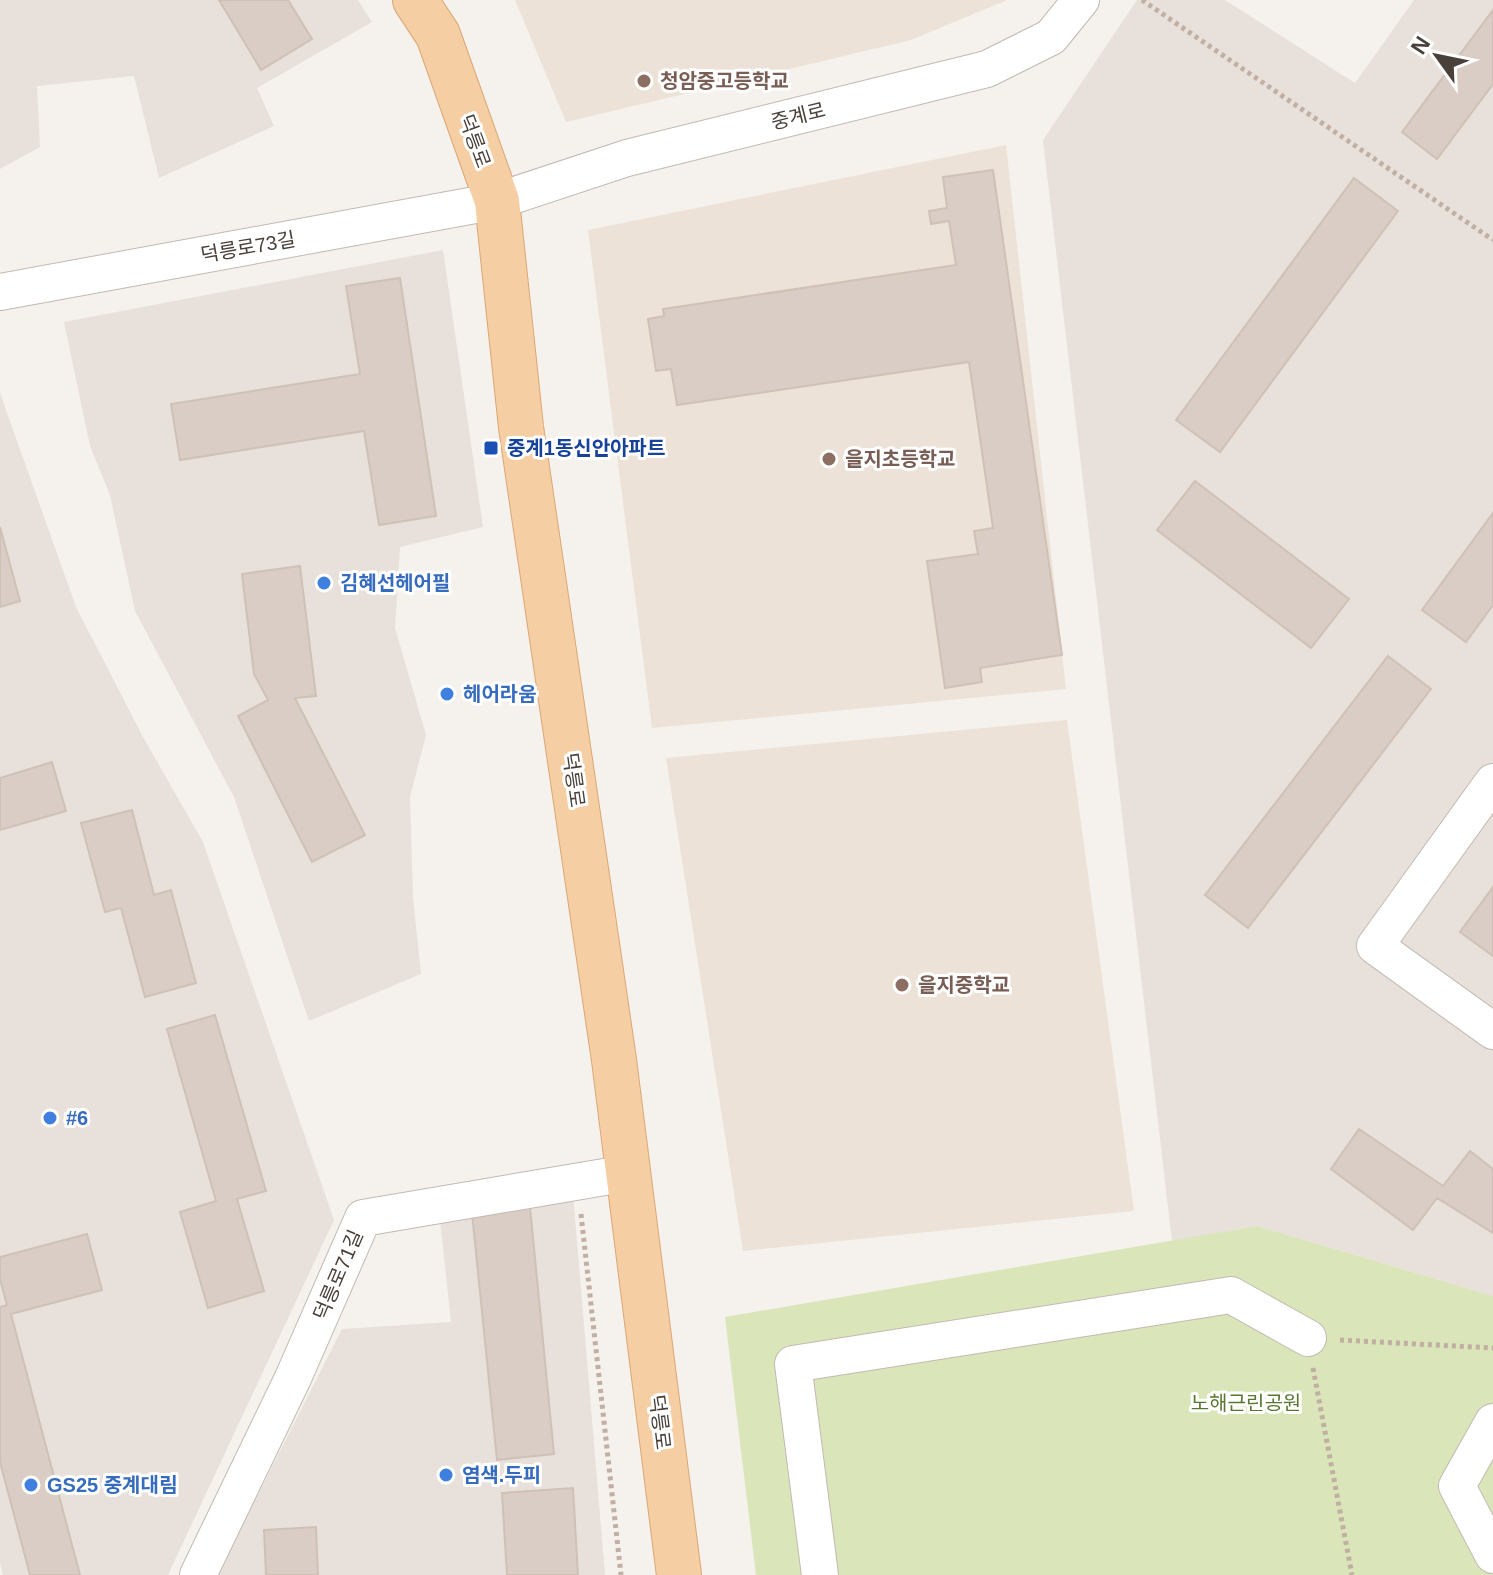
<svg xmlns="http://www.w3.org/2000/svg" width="1493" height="1575" font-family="Arial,'Noto Sans KR',sans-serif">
<rect width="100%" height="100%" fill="#f5f1ec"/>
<!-- residential -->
<path fill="#e8e1db" d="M0 0H358L372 22 257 88 274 126 159 178 134 76 37 86 40 147 0 169Z
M1137 0H1225L1355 83 1414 0H1493V1296L1257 1226 1172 1241 1043 140Z
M443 250 483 527 400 547 395 628 426 735 410 797 413 898 421 974 309 1021 234 797 135 611 110 495 90 446 64 322Z
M0 393 76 607 142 735 203 842 334 1220 168 1575H3L0 1563Z
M573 1194 605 1575H217L342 1329 451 1322 439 1211Z"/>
<!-- education -->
<path fill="#ece2d8" d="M515 0H1007L911 40 566 122Z
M1006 145 1066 689 652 728 588 230Z
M1067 720 1134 1211 743 1251 666 758Z"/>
<!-- green -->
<path fill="#dae5b9" d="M1257 1226 1493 1296V1575H756L725 1317Z"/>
<!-- building -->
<path fill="#d9cdc6" stroke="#d0c1b6" stroke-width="2" d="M219 0H288L312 39 261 70Z
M1493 10V84L1437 159 1402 132Z
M993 170 1062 655 980 668 982 682 945 688 927 561 978 554 974 531 993 528 969 362 677 405 671 369 656 371 648 319 664 316 663 309 956 265 949 221 931 224 929 211 947 208 943 177Z
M1354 178 1398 211 1220 452 1176 420Z
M400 278 436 516 379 525 364 431 180 460 171 404 360 374 346 286Z
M1195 481 1349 599 1311 648 1157 530Z
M1493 513V605L1466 642 1422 610Z
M0 527 20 601 0 607Z
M300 566 316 696 295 698 365 835 312 862 238 716 268 700 254 674 242 574Z
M1388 656 1431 689 1248 928 1205 895Z
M52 762 66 811 0 830V778Z
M132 810 154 895 171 890 196 983 145 997 121 908 105 912 81 823Z
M1493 887V956L1460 932Z
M215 1015 266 1191 237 1199 264 1291 208 1308 180 1212 216 1201 167 1029Z
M1359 1129 1443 1186 1470 1151 1493 1169V1233L1437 1198 1413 1230 1331 1169Z
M530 1207 554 1454 497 1460 472 1213Z
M87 1234 102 1290 11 1314 80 1575H30L0 1462V1307L7 1305 0 1279V1257Z
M573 1488 578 1575H507L502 1493Z
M316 1527 318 1575H266L264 1530Z"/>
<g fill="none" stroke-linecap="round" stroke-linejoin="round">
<defs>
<path id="minor" d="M0 292 497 201 627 158 987 69 1051 37 1081 0
M1493 782 1375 946 1493 1031
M1493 1422 1457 1486 1493 1555
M198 1575 293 1378 363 1218 628 1173
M820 1575 793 1364 1231 1295 1308 1338"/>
<path id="major" d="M415 0 438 35 497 201 521 427 614 1060 679 1575"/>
</defs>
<!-- minor casing -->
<use href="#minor" stroke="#c3b9b2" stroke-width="38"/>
<!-- major casing -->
<use href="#major" stroke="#dba774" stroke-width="46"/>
<!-- path -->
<path stroke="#c0afa2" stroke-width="5" stroke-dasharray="4 4" stroke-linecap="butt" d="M1142 0 1493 240
M581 1214 621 1575
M1340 1340 1493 1348
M1313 1368 1352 1575"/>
<!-- minor -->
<use href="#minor" stroke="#fff" stroke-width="36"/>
<!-- major -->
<use href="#major" stroke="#f6cea4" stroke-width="44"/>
</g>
<!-- markers -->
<g fill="#8d6e63" stroke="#fff" stroke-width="3">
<circle cx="644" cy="81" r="8"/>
<circle cx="829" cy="459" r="8"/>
<circle cx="902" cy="985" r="8"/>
</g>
<rect fill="#1a4fb4" stroke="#fff" stroke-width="3" x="483" y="440" width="16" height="16" rx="4"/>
<g fill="#3f7fe0" stroke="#fff" stroke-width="3">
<circle cx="324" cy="583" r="8"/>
<circle cx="447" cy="694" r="8"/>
<circle cx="50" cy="1118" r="8"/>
<circle cx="446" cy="1475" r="8"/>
<circle cx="31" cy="1485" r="8"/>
</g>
<g text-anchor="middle" stroke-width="6" stroke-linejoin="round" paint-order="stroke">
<!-- education labels -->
<g font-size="20" font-weight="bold" fill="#785e54" stroke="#fff" text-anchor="start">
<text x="660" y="88">청암중고등학교</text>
<text x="845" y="466">을지초등학교</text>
<text x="918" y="992">을지중학교</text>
</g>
<!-- street labels -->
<g font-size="20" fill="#49403a" stroke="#fff">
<text transform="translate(798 116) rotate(-14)" y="7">중계로</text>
<text transform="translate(475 141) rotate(70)" y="7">덕릉로</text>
<text transform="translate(248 247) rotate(-10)" y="7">덕릉로73길</text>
<text transform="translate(574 780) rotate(82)" y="7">덕릉로</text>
<text transform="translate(338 1275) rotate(-67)" y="7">덕릉로71길</text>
<text transform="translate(660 1422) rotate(83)" y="7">덕릉로</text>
</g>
<!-- transit labels -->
<g font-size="20" font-weight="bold" fill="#164399" stroke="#fff" text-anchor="start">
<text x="507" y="455">중계1동신안아파트</text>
</g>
<!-- shop labels -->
<g font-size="20" font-weight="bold" fill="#366cbe" stroke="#fff" text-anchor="start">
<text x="340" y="590">김혜선헤어필</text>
<text x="463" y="701">헤어라움</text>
<text x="66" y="1125">#6</text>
<text x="462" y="1482">염색.두피</text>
<text x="47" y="1492">GS25 중계대림</text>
</g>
<!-- park labels -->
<g font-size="20" fill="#5a7731" stroke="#fff">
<text x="1246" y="1410">노해근린공원</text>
</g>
</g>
<!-- north arrow -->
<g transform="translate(1437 56) rotate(303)" stroke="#ffffff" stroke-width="6" paint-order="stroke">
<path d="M0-6L14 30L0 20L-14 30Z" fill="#49403a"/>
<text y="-12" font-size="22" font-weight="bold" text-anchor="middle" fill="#49403a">N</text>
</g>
</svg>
